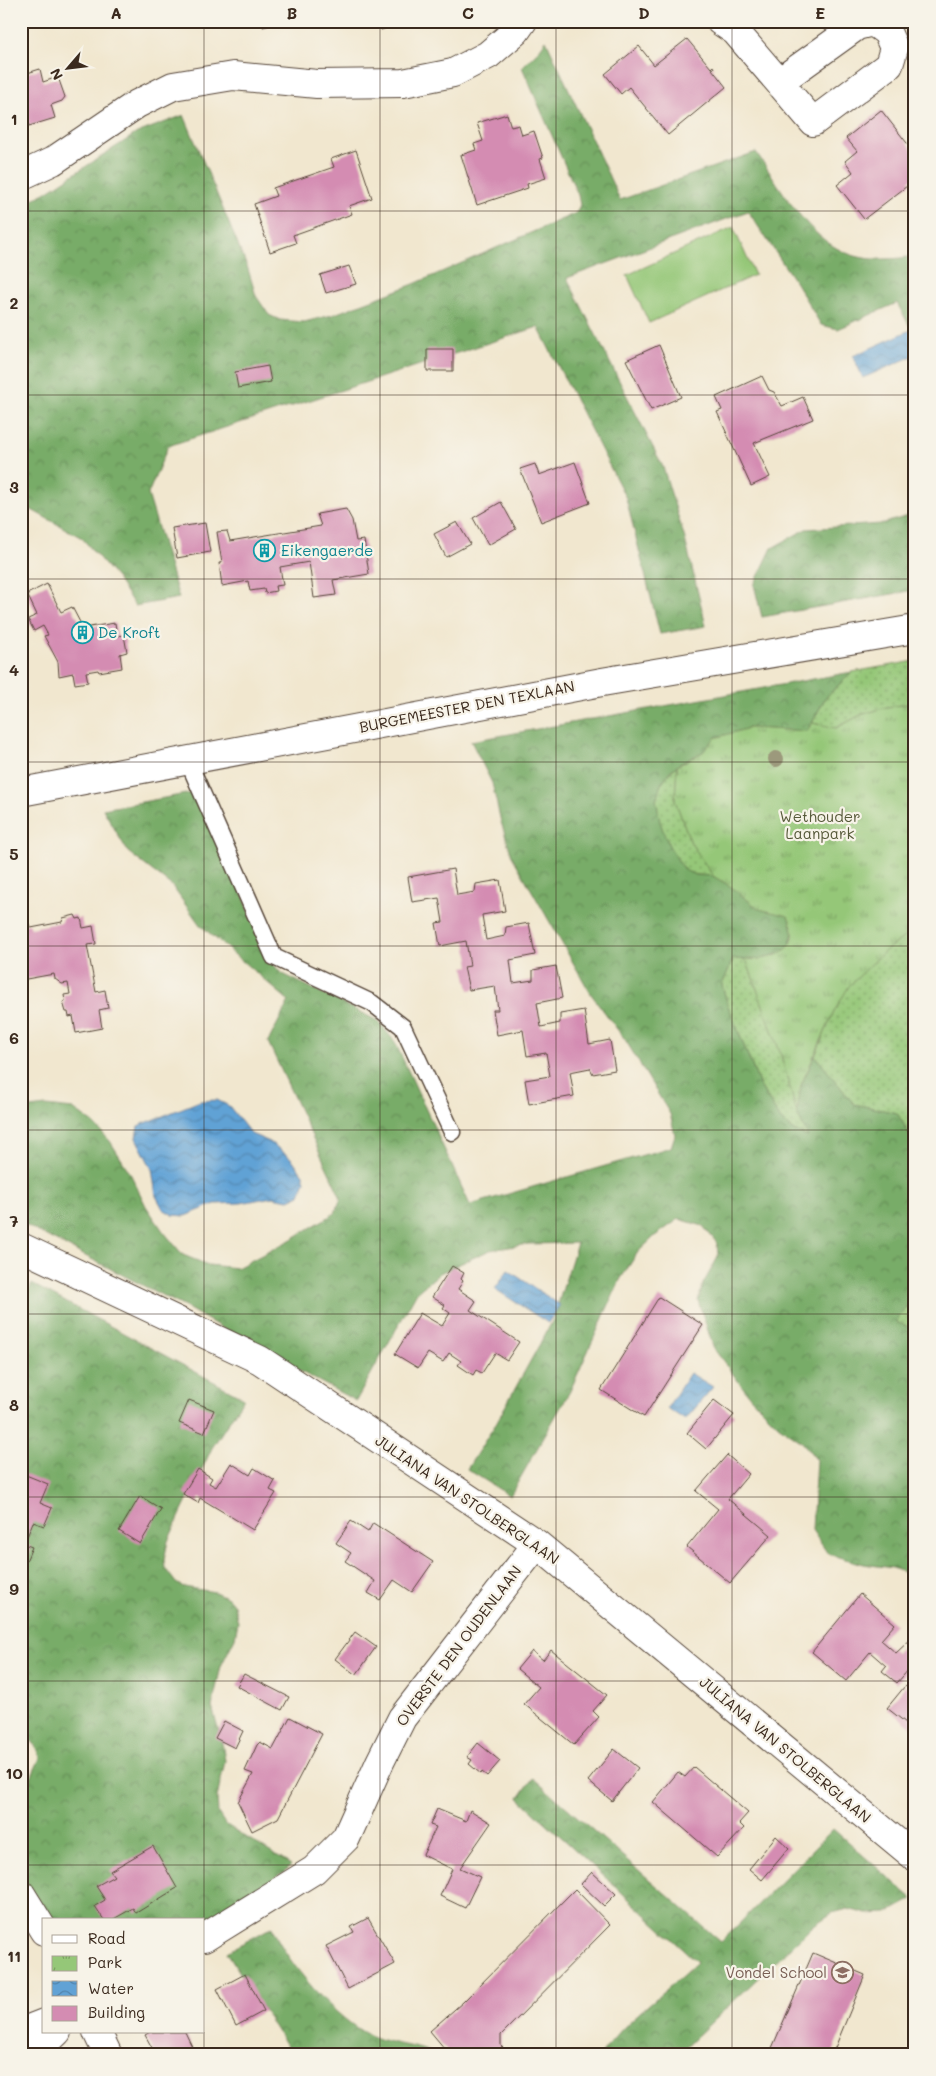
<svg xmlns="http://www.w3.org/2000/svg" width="936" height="2076" font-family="Mali,sans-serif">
<defs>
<pattern id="grass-dots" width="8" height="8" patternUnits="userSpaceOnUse" patternTransform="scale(1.25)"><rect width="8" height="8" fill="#95c778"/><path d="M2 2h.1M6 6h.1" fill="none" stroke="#7ba262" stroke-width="1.8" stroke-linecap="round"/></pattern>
<pattern id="forest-crowns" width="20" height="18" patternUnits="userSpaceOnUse" patternTransform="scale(1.25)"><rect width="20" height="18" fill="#78ac68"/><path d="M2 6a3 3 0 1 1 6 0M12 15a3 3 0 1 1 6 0" fill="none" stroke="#648c55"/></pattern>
<pattern id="park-tufts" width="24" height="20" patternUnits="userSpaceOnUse" patternTransform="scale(1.25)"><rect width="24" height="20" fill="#95c778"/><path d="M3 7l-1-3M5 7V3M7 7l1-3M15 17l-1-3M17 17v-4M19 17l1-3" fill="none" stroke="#7ba262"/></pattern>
<pattern id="water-waves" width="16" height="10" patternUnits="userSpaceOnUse" patternTransform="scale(1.25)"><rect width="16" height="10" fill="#61a2d5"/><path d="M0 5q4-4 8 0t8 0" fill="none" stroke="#5184ac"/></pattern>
</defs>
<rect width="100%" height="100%" fill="#f7f3e8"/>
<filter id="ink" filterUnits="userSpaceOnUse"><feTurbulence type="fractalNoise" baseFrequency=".02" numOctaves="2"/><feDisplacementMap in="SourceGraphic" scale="10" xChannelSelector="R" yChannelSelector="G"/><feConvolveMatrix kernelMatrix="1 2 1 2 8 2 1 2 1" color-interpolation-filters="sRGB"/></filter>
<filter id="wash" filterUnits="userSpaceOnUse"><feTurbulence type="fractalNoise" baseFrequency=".0096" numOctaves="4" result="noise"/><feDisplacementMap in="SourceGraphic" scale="20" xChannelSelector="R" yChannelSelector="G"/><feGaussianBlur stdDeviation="1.12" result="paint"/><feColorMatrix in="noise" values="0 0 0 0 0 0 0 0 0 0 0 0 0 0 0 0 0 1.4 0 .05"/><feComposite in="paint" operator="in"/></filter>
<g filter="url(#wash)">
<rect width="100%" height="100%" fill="#f1e7cf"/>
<!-- grass -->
<path fill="url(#grass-dots)" stroke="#68784b" d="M915 661V703L887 707 861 715 836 728 812 723 825 698 852 672Z
M677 766 675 800 691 843 713 876C703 875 691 876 683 869 672 858 653 812 656 797 659 784 667 774 677 766Z
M915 929V1144L897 1113 854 1104 815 1056C825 1033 834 1008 848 987 863 967 893 942 915 929Z
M733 959H746L780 1052 797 1113 809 1138 794 1131 781 1120 760 1086 728 1006 722 985Z
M915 1293V1334L911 1328 895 1323Z"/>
<!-- forest -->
<path fill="url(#forest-crowns)" stroke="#5a6b43" d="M546 40 620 200 756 152C789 199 819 263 884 259 895 259 905 258 915 255V336L897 303 838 329 821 325 796 283 748 211 567 278 663 467 685 539 706 626 660 634 626 498 538 327 168 446 148 494 179 598 135 606 117 579 82 538 21 504V205L45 193 137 133 184 115 248 269 256 296 269 315 280 320 304 322 332 315 414 284 576 213 580 205 578 195 522 67 538 51Z
M915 514V590L762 617 754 585 772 548 806 529 881 524Z
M852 672 825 698 808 731 749 728 715 738 703 752 681 763 670 771 661 784 656 799 660 822 668 844 684 870 696 875 713 876 730 886 759 909 788 915 793 932 790 945 784 952 757 960 733 959 722 985 728 1006 760 1086 781 1120 794 1131 808 1137 797 1113 801 1085 815 1056 854 1104 897 1113 915 1144V1293L896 1322 911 1328 915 1334V1577L893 1568 863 1564 828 1554 812 1530 816 1459 802 1442 778 1425 751 1398 714 1349 698 1301 703 1284 718 1257 717 1243 703 1226 679 1219 655 1236 638 1252 620 1280 570 1391 510 1496 467 1469 495 1425 553 1320 577 1243 528 1244 490 1250 440 1273 417 1292 356 1401 262 1351 189 1309 21 1223V1109L46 1106 73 1109 93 1123 110 1141 130 1173 146 1206 163 1231 183 1255 208 1265 237 1268 290 1240 335 1213 341 1198 268 1042 289 1001 200 925 172 886 128 852 103 809 203 791 267 957 281 973 378 1021 395 1042 470 1205 671 1147 675 1135 670 1114 626 1041 591 994 512 856 501 822 492 783 471 741Z
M32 1284 244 1398 212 1448 168 1541 164 1560 165 1568 176 1583 184 1587 215 1592 228 1598 234 1605 238 1622 235 1638 221 1666 212 1707 223 1747 225 1761 217 1798 218 1813 225 1824 291 1865 286 1871 204 1922V1920H46L21 1874V1800L40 1758 38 1750 33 1742 21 1735V1306Z
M533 1778 721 1942 833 1829 913 1899 888 1913 867 1914 848 1909 832 1913 814 1925 677 2055H601C626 2018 666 1993 697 1962L519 1798Z
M272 1927C285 1961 337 2021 371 2036 392 2045 417 2045 437 2055H292L227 1952Z"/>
<!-- park -->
<path fill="url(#park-tufts)" stroke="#68784b" d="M915 703V929L885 951 849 986 834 1012 801 1085 797 1113 780 1052 746 959C763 961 796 955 793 931 792 926 790 920 788 916L759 909 730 886 713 876 691 843 675 800 677 766 703 752 715 738 749 728 807 731 812 723 836 728 861 715 887 707Z"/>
<!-- pitch -->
<path fill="#95c778" stroke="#68784b" d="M733 227 755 275 649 323 627 275Z"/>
<!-- water -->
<path fill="url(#water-waves)" stroke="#4e667a" d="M915 328V355L863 378 853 356Z
M217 1100 229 1106 251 1134 270 1142 292 1159 303 1174 305 1181 300 1195 289 1200 272 1197 241 1203 215 1204 185 1216 173 1215 163 1209 156 1196 152 1169 136 1138 138 1126 200 1101Z
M508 1270 560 1305 548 1323 495 1289Z
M690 1373 713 1387 685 1420 667 1408Z"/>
<g id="blocks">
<!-- building -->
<path fill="#d48cb2" d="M261 21H281V22L263 27Z
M378 21H404V22L381 30Z
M687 39 711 68 713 66 714 68 712 69 726 87 668 135 629 87 621 94 605 74 639 46 654 65Z
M40 69 43 82 55 78 59 80 65 97 62 101 51 105 55 118 29 126 25 114 21 115V75Z
M881 110 914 152 913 153 915 155V176L909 181 911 183 864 219 837 185 853 172 845 161 857 151 846 138Z
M507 114 511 127 519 125 522 135 534 131 543 158 540 159 546 178 527 184 528 188 477 205 461 155 476 150 474 144 483 141 477 123Z
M356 150 372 198 349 206 352 214 293 235 296 243 270 252 254 204 276 196 273 188 334 167 331 159Z
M349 266 356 284 326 293 320 275Z
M659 345 681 397 651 410 626 360Z
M427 349H453V371H427Z
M268 366 271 382 238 388 235 372Z
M762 376 769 390 774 392 782 406 803 397 813 419 754 443 770 477 751 486 717 412 722 410 716 397Z
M575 462 590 503 541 522 520 469 535 464 539 475Z
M501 502 516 529 488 545 473 518Z
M346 509 352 520 356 541 364 540 369 574 333 580 336 595 314 598 309 562 280 567 283 585 275 586 276 591 265 593 264 589 250 591 248 581 222 586 219 563H222L217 532 227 531 230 541 321 526 317 514Z
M457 522 470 544 446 557 434 534Z
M205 523 210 552 177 558 172 528Z
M47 584 61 612 72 607 83 628 115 623 117 636 124 635 127 652 120 654 122 668 99 672 98 670 86 672 88 682 75 684 73 673 59 676 58 662 44 636 48 635 43 626 34 631 28 619 37 615 27 594Z
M453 869 457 895 475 892 476 884 500 880 505 911 482 915 486 940 505 936 506 927 529 923 535 955 510 960 513 983 533 980V970L556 966 562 998 537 1003 541 1027 560 1023V1014L584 1010 589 1044 610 1040 615 1070 593 1074 590 1068 570 1072 574 1096 529 1104 525 1080 550 1076 546 1053 527 1056 523 1030 497 1035 493 1010H498L495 986 469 990 464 967 470 966 466 941 440 946 436 923 443 922 439 898 412 902 408 877Z
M75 915 77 919 81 918 83 928 93 926 96 944 87 945 96 992 105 990 108 1008 99 1010 102 1028 76 1033 73 1016 69 1017 68 1012H66L63 1002 65 1001 64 995 70 994 68 983 62 984 55 979 54 974 21 980V925L29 924 31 928 62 922 63 918Z
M452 1266 464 1273 461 1279 463 1281 458 1289 476 1301 470 1310 519 1342 507 1360 495 1353 482 1373 476 1370 473 1375 458 1365 461 1361 449 1353 443 1362 428 1353 418 1368 395 1354 420 1313 442 1326 450 1313 443 1308 445 1305 432 1297Z
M659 1297 703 1325 644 1417 601 1390Z
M189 1400 214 1410 204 1433 179 1423Z
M714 1400 734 1415 706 1449 687 1433Z
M727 1455 749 1474 728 1499 771 1535 730 1583 687 1547 718 1509 696 1491Z
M231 1463 250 1475 254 1468 275 1481 270 1490 276 1493 253 1530 200 1498 198 1503 183 1494 198 1469 212 1478 209 1483 216 1487Z
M21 1473 48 1484 40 1503 52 1508 44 1526 33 1522 24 1544 32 1547 21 1573Z
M140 1496 161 1509 140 1544 119 1531Z
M351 1521 368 1532 373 1523 433 1562 412 1592 394 1580 380 1600 368 1593 375 1581 345 1561 351 1553 336 1543Z
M860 1594 895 1624 881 1640 896 1653 912 1638 915 1640V1662L897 1683 882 1671 886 1666 870 1652 846 1681 812 1652Z
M355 1632 376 1647 356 1675 335 1659Z
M551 1650 607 1695 593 1711 599 1717 574 1745 524 1704 539 1687 517 1669 532 1651 543 1660Z
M244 1674 289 1697 282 1710 237 1686Z
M915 1682V1730L887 1708 905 1686 909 1689Z
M290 1717 322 1734 278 1818 252 1831 238 1802 253 1774 245 1771 257 1745 260 1742 273 1749Z
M224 1721 243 1731 235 1748 215 1738Z
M478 1743 500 1761 487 1776 482 1772 481 1774 469 1764 472 1760 467 1757Z
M614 1749 638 1768 612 1801 588 1781Z
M694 1767 748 1813 739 1823 744 1828 717 1857 653 1802 678 1772 685 1777Z
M437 1809 466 1821 470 1810 491 1823 460 1868 480 1877 465 1908 440 1896 452 1869 423 1855 436 1827 430 1825Z
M776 1836 789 1848 762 1880 749 1869Z
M153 1846 177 1888 136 1913 133 1908 112 1920H104L95 1906 105 1900 96 1886 114 1876 110 1871Z
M592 1872 616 1894 604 1906 581 1884Z
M575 1889 610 1925 501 2035V2046L510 2055H450L430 2031 463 2002Z
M368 1918 395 1964 348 1989 326 1946 354 1932 351 1927Z
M813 1953 865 1975 832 2055H769Z
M245 1974 264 2011 236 2026 217 1989Z
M150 2032H185L196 2055H156L145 2035Z"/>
</g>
</g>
<g filter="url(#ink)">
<use href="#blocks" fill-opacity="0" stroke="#564639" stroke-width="1"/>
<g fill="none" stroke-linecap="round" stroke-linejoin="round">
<defs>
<path id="service" d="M188 761 274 957 372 1003 403 1027 452 1132"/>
<path id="minor" d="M720 21 735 31 813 122 889 65 894 48 887 32 873 22 857 26 779 82
M21 176 53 161 137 104 173 86 233 76 317 84 403 83 453 73 488 55 516 31 523 21
M21 1247 260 1360 537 1544 915 1857
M21 1894 44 1931
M204 1938 314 1870 346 1838 380 1762 402 1718 537 1544
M21 2032 44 2023
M97 2032 108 2055
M33 2055 57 2032"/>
<path id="tertiary" d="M21 792 602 682 915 629"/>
</defs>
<!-- service casing -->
<use href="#service" stroke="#564639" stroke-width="19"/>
<!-- minor casing -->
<use href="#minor" stroke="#564639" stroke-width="30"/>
<!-- tertiary casing -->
<use href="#tertiary" stroke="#564639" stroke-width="30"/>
<!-- service -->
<use href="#service" stroke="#fff" stroke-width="16"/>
<!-- minor -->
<use href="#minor" stroke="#fff" stroke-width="28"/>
<!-- tertiary -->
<use href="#tertiary" stroke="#fff" stroke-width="28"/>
</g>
<!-- trees -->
<circle fill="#9c997c" cx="776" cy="759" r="8"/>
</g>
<!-- grid -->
<path fill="none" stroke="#3b2a1e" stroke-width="1" stroke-opacity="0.55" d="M204 21V1920M380 21V2055M556 21V2055M732 21V2055M21 211H915M21 395H915M21 579H915M21 762H915M21 946H915M21 1130H915M21 1314H915M21 1497H915M21 1681H915M21 1865H915M204 2032V2055"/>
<!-- icons -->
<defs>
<symbol id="building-ring" viewBox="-11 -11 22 22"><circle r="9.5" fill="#f7f3e8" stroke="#0f9aa8" stroke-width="1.5"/><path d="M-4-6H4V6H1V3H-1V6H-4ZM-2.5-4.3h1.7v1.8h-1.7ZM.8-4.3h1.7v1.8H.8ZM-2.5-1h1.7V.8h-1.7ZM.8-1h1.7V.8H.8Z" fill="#0f9aa8"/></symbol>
<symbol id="school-ring" viewBox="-11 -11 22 22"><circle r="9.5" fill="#f7f3e8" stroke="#8d6e63" stroke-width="1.5"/><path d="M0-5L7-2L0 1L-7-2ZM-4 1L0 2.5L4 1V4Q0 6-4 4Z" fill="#8d6e63"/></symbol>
</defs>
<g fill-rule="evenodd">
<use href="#building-ring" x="252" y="538" width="25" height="25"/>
<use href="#building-ring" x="70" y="620" width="25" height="25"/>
<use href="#school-ring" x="830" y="1960" width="25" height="25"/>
</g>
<g text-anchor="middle" stroke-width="4.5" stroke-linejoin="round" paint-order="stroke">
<!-- culture labels -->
<g font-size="15" fill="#0d838f" stroke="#f7f3e8" text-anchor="start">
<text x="281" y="556">Eikengaerde</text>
<text x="98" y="638">De Kroft</text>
</g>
<!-- street labels -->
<g font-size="15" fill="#3b2a1e" stroke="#f7f3e8">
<text transform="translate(467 707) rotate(-11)" y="5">BURGEMEESTER DEN TEXLAAN</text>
<text transform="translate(467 1500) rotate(34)" y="5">JULIANA VAN STOLBERGLAAN</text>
<text transform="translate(459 1646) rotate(-53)" y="5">OVERSTE DEN OUDENLAAN</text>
<text transform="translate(785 1750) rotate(40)" y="5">JULIANA VAN STOLBERGLAAN</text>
</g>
<!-- park labels -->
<g font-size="15" fill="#565939" stroke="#f7f3e8">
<text x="820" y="822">Wethouder<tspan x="820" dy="17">Laanpark</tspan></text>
</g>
<!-- education labels -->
<g font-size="15" fill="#785e54" stroke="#f7f3e8" text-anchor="end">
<text x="827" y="1978">Vondel School</text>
</g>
</g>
<!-- margin -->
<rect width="936" height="2076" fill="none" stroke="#f7f3e8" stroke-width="55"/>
<!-- legend -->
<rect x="42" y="1918" width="162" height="115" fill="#f7f3e8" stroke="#aca397"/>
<rect x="52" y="1935" width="25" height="8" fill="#ffffff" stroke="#aca397"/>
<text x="88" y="1944" font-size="15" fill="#3b2a1e">Road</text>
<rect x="52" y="1956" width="25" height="15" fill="url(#park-tufts)" stroke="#aca397"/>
<text x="88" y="1968" font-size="15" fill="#3b2a1e">Park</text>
<rect x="52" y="1981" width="25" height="15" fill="url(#water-waves)" stroke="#aca397"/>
<text x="88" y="1994" font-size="15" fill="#3b2a1e">Water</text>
<rect x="52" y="2006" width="25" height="15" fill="#d48cb2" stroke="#aca397"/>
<text x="88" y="2018" font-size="15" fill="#3b2a1e">Building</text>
<!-- north arrow -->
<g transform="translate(68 68) rotate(242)" stroke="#f7f3e8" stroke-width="4" paint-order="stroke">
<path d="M0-4L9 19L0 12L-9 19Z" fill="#3b2a1e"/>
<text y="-8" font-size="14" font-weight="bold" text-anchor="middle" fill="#3b2a1e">N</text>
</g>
<rect x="28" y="28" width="880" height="2020" fill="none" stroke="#3b2a1e" stroke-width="2"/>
<g font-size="16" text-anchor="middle" font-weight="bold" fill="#3b2a1e">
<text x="116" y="19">A</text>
<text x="292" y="19">B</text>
<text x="468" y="19">C</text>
<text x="644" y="19">D</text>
<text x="820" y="19">E</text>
<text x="14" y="125">1</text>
<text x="14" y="309">2</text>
<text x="14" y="493">3</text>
<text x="14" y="676">4</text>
<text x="14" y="860">5</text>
<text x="14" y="1044">6</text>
<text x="14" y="1227">7</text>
<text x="14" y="1411">8</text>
<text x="14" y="1595">9</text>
<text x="14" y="1779">10</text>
<text x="14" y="1962">11</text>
</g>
</svg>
